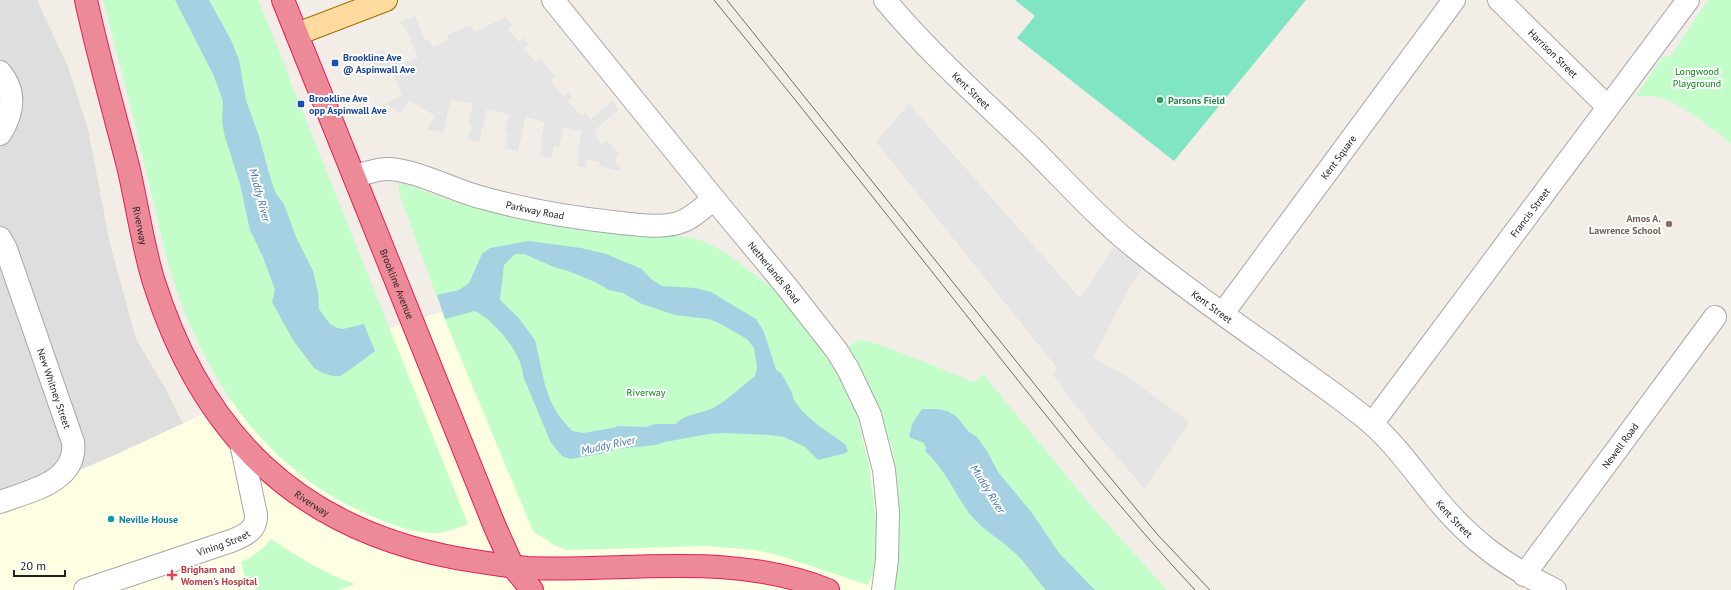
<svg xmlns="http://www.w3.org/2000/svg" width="1731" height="590" font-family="'PT Sans',sans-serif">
<rect width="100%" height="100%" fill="#f2eee7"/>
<!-- residential -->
<path fill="#dfdede" d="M0 0H37L41 9 68 67 88 129 110 244 136 339 167 391 179 417 215 463 0 590Z"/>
<!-- education -->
<path fill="#feffe2" d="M445 311 833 447 907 430 1064 590H0V502L50 483 117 454 216 408 317 358 354 350 390 328Z"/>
<!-- park -->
<path fill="#c2fdca" d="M103 0H258L286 67 289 78 468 524C457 528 445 533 433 533 409 533 378 519 356 509 263 465 206 378 174 283 163 250 157 213 148 179 134 119 119 60 103 0Z
M1708 0H1731V144C1718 131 1675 100 1657 97 1650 95 1642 97 1635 97L1663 57 1671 56Z
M399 182 458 203 513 217 571 228 623 233 690 237 708 243 726 253 768 285 784 300 815 336 836 370 854 406 869 463 876 521V557L874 572 868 585 778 555 755 550 706 546 567 550 556 546 533 531 449 330 399 193Z
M864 340 884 346 974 382 983 374 1087 501 1167 590H893C900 538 904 483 887 433 876 403 861 376 846 348L857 341Z
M271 539C298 557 325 574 355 584L338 590H256L254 580 246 582 241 562C254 556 262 550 271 539Z"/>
<!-- pitch -->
<path fill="#80e5c3" d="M1015 0H1306L1174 161 1017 38 1035 16Z"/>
<!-- parking -->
<path fill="#e5e5e5" d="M415 16 425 40 429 39 433 47 448 40 447 35 470 25 474 32 506 17 512 25 508 29 519 42 524 38 529 44 524 48 536 63 541 59 555 76 550 80 563 96 568 92 572 97 568 101 581 116 585 112 591 119 613 101 618 110 596 129 598 132 595 135 602 144 607 140 618 154 619 155 614 159 621 169 616 170 599 166 600 162 588 159 586 168 577 166 580 153 577 152 582 131 564 127 559 147 554 146 551 158 540 156 543 144 540 142 545 122 526 117 518 151 505 148 508 134 505 133 509 114 487 109 479 142 468 139 472 125 468 124 473 104 451 99 443 133 427 129 435 116 409 100 401 114 385 103 402 96 390 66 380 70 378 66 375 68 370 55 384 49 386 55 392 52 398 65 418 58 406 28 399 23Z
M909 104 1080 298 1094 278 1113 247 1142 269 1132 283 1093 358 1135 381 1143 388 1190 422 1145 489 1098 435 1053 375 1057 368 876 142Z"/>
<!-- water -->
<path fill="#a5d1e2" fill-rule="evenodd" d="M175 0H209L231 40 239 60 246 100 259 136 268 170 275 192 284 204 296 237 313 271 318 293 319 309 330 324 337 328 343 329 364 324 375 351 351 369 340 376H333L323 373 314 368 293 340 272 302 275 290 263 257 250 230 240 184 225 137 222 122 223 101 213 74Z
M529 241 581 248 606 254 642 269 651 279 662 286 695 288 711 292 756 319 764 332 776 370 781 373 791 391 794 400 802 411 819 426 845 444 848 451 846 453 818 460 805 447 784 437 770 435 723 433 708 434 665 442 656 445 616 449 600 454 570 459 562 456 551 443 523 376C523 354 494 320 475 311L445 319 437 295 459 290 469 283 482 254 490 248ZM515 254H524L554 267 571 272 595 282 609 290 623 293 642 304 675 315 709 319 721 324 747 339 754 348 757 368 755 376C742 386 729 399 715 407 703 414 685 413 676 424H655L646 427 619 426 613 428 583 433 572 431 559 416 551 402 545 385 535 340 518 317 500 300 504 265Z
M922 409H937L947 411 956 416 969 432 977 437 987 451 998 472 1032 513 1059 553 1095 590H1046C1036 579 1028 566 1017 555 1002 540 982 530 969 513 954 492 945 469 925 451L926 448 924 443 909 437 912 424Z"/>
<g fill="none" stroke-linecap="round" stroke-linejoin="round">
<defs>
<g id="minor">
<path id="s1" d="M553 0 714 199 787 287 837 351 848 369 870 415 884 470 888 512 887 560 883 590"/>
<path id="s2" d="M885 0C929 53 981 99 1031 147 1066 182 1099 219 1138 250 1183 286 1229 319 1276 352 1307 375 1340 397 1370 422 1395 444 1414 471 1435 497 1471 541 1504 565 1555 590"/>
<path id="s3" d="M1499 0 1608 107"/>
<path d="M0 72C17 92 13 114 0 134"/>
<path id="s4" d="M354 176C365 174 376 169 387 169 414 169 453 190 480 197 525 210 574 218 621 223 640 225 660 228 678 223 692 219 702 208 714 199"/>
<path id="s5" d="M0 238 6 249 73 442C78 482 29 491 0 502"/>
<path id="s6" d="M1223 313 1454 0"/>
<path id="s7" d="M1372 424 1688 0"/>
<path id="s8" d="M1524 575 1715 317"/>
<path id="s9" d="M85 590 231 541C243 536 257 531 256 515L241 443"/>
</g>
<path id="major" d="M297 34 386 0"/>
<g id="highway">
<path id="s10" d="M86 0C98 56 114 111 128 166 137 204 142 242 153 279 201 433 296 528 456 558 480 562 504 566 527 568 628 572 732 551 828 590"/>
<path id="s11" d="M283 0 495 527 513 567 532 590"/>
</g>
</defs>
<!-- minor casing -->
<use href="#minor" stroke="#a8a8a8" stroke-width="24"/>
<!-- major casing -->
<use href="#major" stroke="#9d7000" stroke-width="24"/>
<!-- highway casing -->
<use href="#highway" stroke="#e71c59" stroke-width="24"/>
<!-- minor -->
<use href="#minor" stroke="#fff" stroke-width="22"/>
<!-- major -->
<use href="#major" stroke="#ffda9e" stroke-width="22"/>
<!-- highway -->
<use href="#highway" stroke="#ed8a98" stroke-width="22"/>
<!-- tram -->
<path stroke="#6f6f6f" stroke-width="1" d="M714 0C811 118 906 239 1001 359 1064 438 1126 516 1195 590
M727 0 1080 441 1157 534 1210 590"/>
</g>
<!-- markers -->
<g fill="#1a4fb4" stroke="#fff" stroke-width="1.5">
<rect x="331" y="59" width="8" height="8" rx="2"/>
<rect x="297" y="100" width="8" height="8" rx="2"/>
</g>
<circle fill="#2e9e5b" stroke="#fff" stroke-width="1.5" cx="1160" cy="100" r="4"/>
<circle fill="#8d6e63" stroke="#fff" stroke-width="1.5" cx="1669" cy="224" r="4"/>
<circle fill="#0f9aa8" stroke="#fff" stroke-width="1.5" cx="111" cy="519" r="4"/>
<path fill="#e0444e" stroke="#fff" stroke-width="1.5" d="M170 569h4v4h4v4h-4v4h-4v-4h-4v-4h4z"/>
<g text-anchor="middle" stroke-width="4" stroke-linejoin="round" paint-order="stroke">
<!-- street labels -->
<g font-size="10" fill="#212121" stroke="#fff">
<text dy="4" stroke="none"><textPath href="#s3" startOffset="76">Harrison Street</textPath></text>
<text dy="4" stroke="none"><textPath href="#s2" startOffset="125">Kent Street</textPath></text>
<text dy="4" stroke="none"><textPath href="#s6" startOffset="194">Kent Square</textPath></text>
<text dy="4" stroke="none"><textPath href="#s4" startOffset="188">Parkway Road</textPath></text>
<text dy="4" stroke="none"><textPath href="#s7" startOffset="264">Francis Street</textPath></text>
<text dy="4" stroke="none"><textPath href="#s10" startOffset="232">Riverway</textPath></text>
<text dy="4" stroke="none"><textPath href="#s1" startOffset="351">Netherlands Road</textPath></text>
<text dy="4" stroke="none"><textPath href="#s11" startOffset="306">Brookline Avenue</textPath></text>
<text dy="4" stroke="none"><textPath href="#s2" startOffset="449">Kent Street</textPath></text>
<text dy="4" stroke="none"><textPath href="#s5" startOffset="160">New Whitney Street</textPath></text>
<text dy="4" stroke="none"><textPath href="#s8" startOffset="161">Newell Road</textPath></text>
<text dy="4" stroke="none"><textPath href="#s10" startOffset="568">Riverway</textPath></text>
<text dy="4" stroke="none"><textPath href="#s2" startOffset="773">Kent Street</textPath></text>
<text dy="4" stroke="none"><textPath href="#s9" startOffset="146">Vining Street</textPath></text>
</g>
<!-- transit labels -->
<g font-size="10" font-weight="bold" fill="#164399" stroke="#fff" text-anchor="start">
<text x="343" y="61">Brookline Ave<tspan x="343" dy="12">@ Aspinwall Ave</tspan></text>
<text x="309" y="102">Brookline Ave<tspan x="309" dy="12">opp Aspinwall Ave</tspan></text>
</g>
<!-- park labels -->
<g font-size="10" fill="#048915" stroke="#fff">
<text x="1697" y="75">Longwood<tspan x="1697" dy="12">Playground</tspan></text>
<text x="646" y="396">Riverway</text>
</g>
<!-- leisure labels -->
<g font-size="10" font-weight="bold" fill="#27864d" stroke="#fff" text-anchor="start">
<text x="1168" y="104">Parsons Field</text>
</g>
<!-- education labels -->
<g font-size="10" font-weight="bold" fill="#785e54" stroke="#fff" text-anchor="end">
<text x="1661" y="222">Amos A.<tspan x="1661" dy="12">Lawrence School</tspan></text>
</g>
<!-- culture labels -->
<g font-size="10" font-weight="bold" fill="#0d838f" stroke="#fff" text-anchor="start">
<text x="119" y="523">Neville House</text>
</g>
<!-- health labels -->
<g font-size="10" font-weight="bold" fill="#be3a42" stroke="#fff" text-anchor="start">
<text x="181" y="573">Brigham and<tspan x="181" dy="12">Women's Hospital</tspan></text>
</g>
<!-- water labels -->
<g font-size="11" font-style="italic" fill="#4274b0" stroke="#fff">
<text transform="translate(260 195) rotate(75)" y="4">Muddy River</text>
<text transform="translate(608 445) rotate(-12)" y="4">Muddy River</text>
<text transform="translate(988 489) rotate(58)" y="4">Muddy River</text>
</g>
</g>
<!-- scale -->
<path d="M14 570v6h51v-6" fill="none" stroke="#212121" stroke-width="2"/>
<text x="20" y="570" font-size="12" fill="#212121" stroke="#ffffff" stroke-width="3" paint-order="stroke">20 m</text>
</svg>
